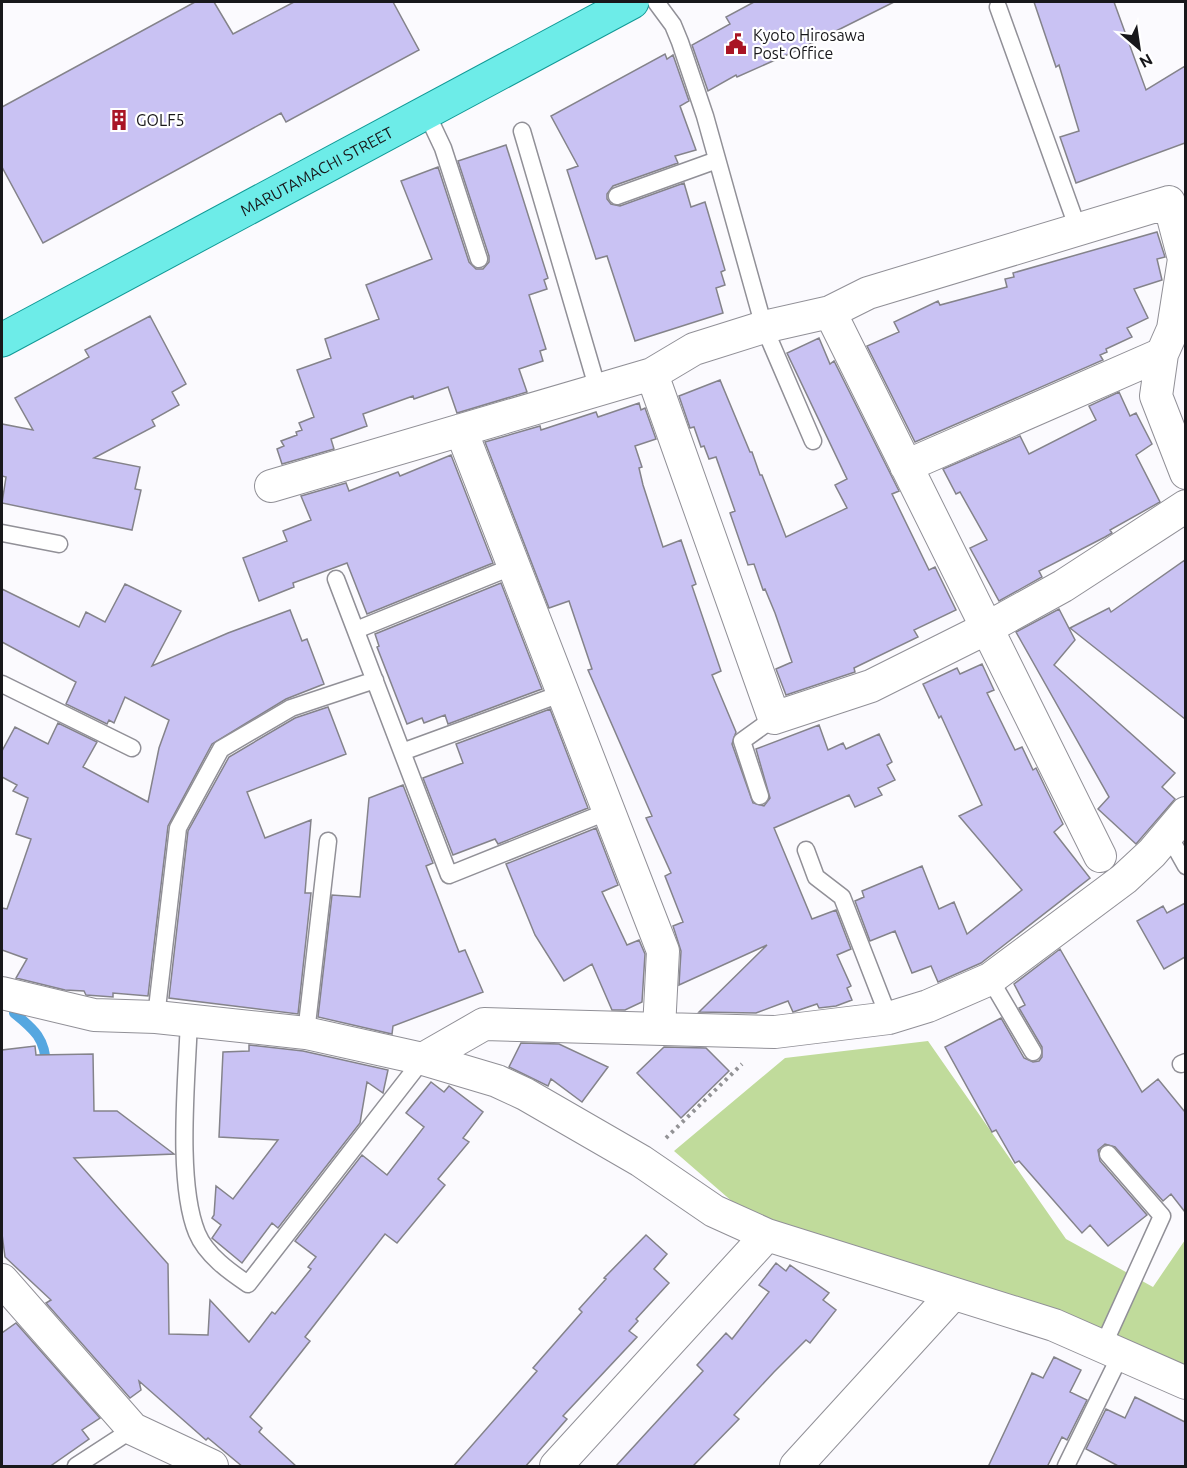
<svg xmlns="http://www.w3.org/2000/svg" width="1187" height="1468" font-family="Ubuntu,sans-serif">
<rect width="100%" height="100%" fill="#fbfafe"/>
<!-- green -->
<path fill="#c0db9b" d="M928 1041 1066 1239 1153 1287 1185 1240V1373L742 1210 674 1151 785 1058Z"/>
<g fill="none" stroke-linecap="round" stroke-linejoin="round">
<!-- stream -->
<path stroke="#55a7e0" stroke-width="10" d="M14 1013C34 1029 46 1039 46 1067"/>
</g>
<!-- building -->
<path fill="#c9c2f3" stroke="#84838a" stroke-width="1.5" d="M195 2H214L233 34 294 2H393L419 50 286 122 281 113 43 243 2 167V107Z
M754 2H894L800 49 737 77 736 75 708 91 692 45 730 24 726 17Z
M1034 2H1114L1146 90 1185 66V143L1076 183 1060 137 1079 131 1059 65 1056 67Z
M665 54 667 59 673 55 689 101 680 106 696 150 675 156 678 163 613 186 607 194V199L611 204 620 206 684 183 691 207 705 202 725 270 721 272 725 285 716 288 723 313 635 341 607 256 596 259 567 170 578 166 551 116Z
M506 145 548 278 544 280 547 289 529 295 546 349 540 351 543 361 519 369 527 392 457 413 448 387 414 399 413 396 363 414 367 426 331 439 334 449 282 464 277 449 284 446 281 441 297 435 296 432 302 430 299 423 314 417 297 370 331 358 325 339 379 319 366 285 432 259 401 181 438 167 469 262 476 269H483L489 262V256L458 161Z
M1157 232 1165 257 1157 259 1162 280 1134 289 1148 318 1127 328 1132 337 1106 349 1107 352 1100 355 1103 360 915 442 867 346 899 332 894 322 938 301 940 305 1007 287 1005 279 1014 277 1013 273Z
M150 316 186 384 172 392 179 405 152 420 155 426 94 458 140 467 135 489 141 490 132 530 2 503 6 477 2 476V424L33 430 15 398 89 357 85 350Z
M819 338 830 364 834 361 899 491 892 494 929 570 935 567 956 610 914 630 918 637 854 668 855 672 786 695 776 669 792 662 775 613 765 589 763 590 754 564 748 565 730 513 735 511 716 457 709 459 704 446 701 447 694 427 690 428 679 396 720 380 750 452H752L760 475H762L786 537 847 508 835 485 847 479 787 353Z
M1119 392 1130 416 1136 413 1152 444 1136 455 1160 502 1110 530 1112 533 1105 537 1039 571 1042 577 999 601 970 548 987 540 960 492 956 494 943 469 1020 436 1029 454 1096 420 1089 406Z
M639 403 641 410 645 408 656 439 635 446 642 467 639 468 643 485 663 547 681 540 696 584 692 586 721 671 712 675 736 732 732 744 753 803 764 806 770 798 756 749 819 725 828 750 843 743 846 749 879 734 892 762 887 765 895 780 878 788 882 795 855 807 849 795 774 828 812 919 836 910 851 949 837 955 851 986 847 988 852 1000 836 1006 819 1008 817 1004 793 1012 788 1001 756 1013 699 1012 767 945 679 985 681 951 673 926 683 922 665 876 671 873 646 818 652 816 588 670 592 669 569 601 549 608 485 442 540 426 541 430 596 412 598 417Z
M451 455 493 563 367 614 347 563 293 583 294 587 259 601 243 558 287 541 283 531 311 520 301 496 346 483 349 491 398 472 400 476Z
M1185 560V719L1070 628 1109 608 1111 612Z
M501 583 542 689 448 724 445 715 424 723 422 718 407 724 377 647 379 646 375 634Z
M125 584 181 611 152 666 228 633 290 610 302 641 307 639 324 684 286 699 212 744 168 826 148 996 113 993V997L86 995 84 991 65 990 16 978 27 959 2 950V908L7 909 31 839 16 834 28 798 13 791 17 785 2 777V751L15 727 48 744 58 723 97 742 83 767 148 802 159 748 169 720 125 697 114 723 109 720 107 724 66 704 76 682 2 642V589L79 627 86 612 105 622Z
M1059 609 1075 640 1054 665 1175 773 1162 787 1175 799 1136 844 1098 809 1109 797 1016 632Z
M982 664 994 690 987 693 1015 750 1022 747 1033 770 1036 768 1063 824 1054 832 1090 878 981 963 938 982 931 966 912 973 895 931 870 941 855 901 864 897 862 891 922 866 939 909 954 902 967 934 1022 890 959 816 982 805 941 716 939 718 923 684 957 668 960 674Z
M328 707 346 754 247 792 265 838 311 820 305 893H311L298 1014 169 998 188 831 229 757 295 718Z
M550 709 588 808 498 844 495 839 453 855 423 778 463 763 456 744Z
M403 785 433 863 426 866 459 952 465 950 483 992 393 1026 392 1034 318 1017 332 895 360 897 369 798Z
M596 828 618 885 602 892 627 945 639 940 645 954 642 1002 625 1010H612L592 964 564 981 535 935 506 864Z
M1185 903V957L1164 969 1137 921 1163 906 1167 913Z
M1060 949 1142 1092 1158 1079 1185 1112V1212L1171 1194 1163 1201 1115 1147 1105 1144 1098 1150 1100 1161 1147 1215 1108 1246 1090 1225 1082 1233 1019 1161 1015 1163 996 1130 992 1132 945 1047 1001 1018 1024 1058 1033 1062 1039 1061 1042 1057V1047L1019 1008 1025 1005 1014 984Z
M521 1043 559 1044 608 1067 582 1102 551 1079 548 1086 509 1067Z
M249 1045 303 1051 388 1070 383 1093 367 1082 360 1123 278 1228 272 1223 242 1263 212 1238 221 1225 212 1218 214 1215 216 1186 233 1199 278 1140 219 1137 223 1052 249 1051Z
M35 1046 36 1055 93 1054 94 1111H117L174 1154 74 1158 168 1264 169 1334 208 1335 210 1300 249 1342 272 1312 275 1314 311 1269 308 1267 316 1257 295 1241 362 1155 387 1175 424 1127 406 1113 431 1082 444 1092 449 1086 483 1112 463 1138 469 1142 438 1179 445 1185 397 1243 385 1234 305 1337 310 1341 250 1417 262 1428 259 1432 297 1467H243L208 1438 206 1440 139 1381 141 1390 130 1398 46 1303 51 1300 5 1257 2 1234V1050Z
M664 1047 706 1048 729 1071 681 1118 637 1073Z
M646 1235 667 1254 654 1269 669 1283 636 1319 638 1321 629 1331 637 1337 563 1416 567 1419 525 1467H453L537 1371 533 1368 582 1312 579 1309 606 1279 604 1278Z
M776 1263 786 1271 790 1265 829 1293 823 1300 836 1310 810 1343 806 1340 774 1372 734 1415 739 1419 692 1467H615L703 1371 697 1365 726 1333 732 1339 769 1292 759 1285Z
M16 1323 100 1418 82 1430 89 1439 49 1467H2V1333Z
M1054 1357 1081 1370 1070 1392 1087 1400 1067 1440 1062 1437 1047 1467H988L1032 1373 1043 1378Z
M1135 1397 1185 1422V1467H1120L1086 1449 1106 1409 1125 1418Z"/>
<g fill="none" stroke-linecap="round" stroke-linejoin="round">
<defs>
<path id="lane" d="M656 2 673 25 680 42 705 116 764 327 813 441
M998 7 1078 229
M426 112 443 148 479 259
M522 131 598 390
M617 196 717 160
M2 533 59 544
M336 579 449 875 609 811
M356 630 514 566
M2 684 132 748
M402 752 563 693
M760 796 742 741 774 718
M1168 834 1186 866
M806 850 816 877 842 897 889 1018
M990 979 1033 1052
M156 1017 178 828 221 749 291 708 375 680
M189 1020C187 1077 176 1182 197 1233 206 1255 230 1272 248 1284L423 1059
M306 1033 328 841
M1181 1064 1186 1062
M1103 1346 1162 1216 1108 1154
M76 1466 133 1429
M1066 1466 1121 1354"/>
<path id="street" d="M830 312 1100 856
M461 430 663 951 659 1029
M906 466 1162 354
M1186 473 1156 396 1162 354 1173 329 1184 259 1169 202 868 293 830 312 764 327 694 349 652 374 774 718 871 686 987 628 1063 586 1186 506
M271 486 652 374
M2 993 94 1015 156 1017 306 1033 423 1059 497 1081 525 1094 641 1161 714 1211 767 1235 1054 1325 1186 1383
M423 1059 484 1024 775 1032 889 1018 928 1006 990 979 1124 879 1152 853 1186 813
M2 1280 133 1429 212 1466
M556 1466 767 1235
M796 1466 952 1295"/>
<g id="primary">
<path id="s1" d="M2 340 632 2"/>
</g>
</defs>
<!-- lane casing -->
<use href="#lane" stroke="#919097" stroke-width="19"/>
<!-- street casing -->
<use href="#street" stroke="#919097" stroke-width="34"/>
<!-- primary casing -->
<use href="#primary" stroke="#109996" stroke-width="35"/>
<!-- path -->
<path stroke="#929295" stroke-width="4" stroke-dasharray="3 4.5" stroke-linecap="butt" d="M666 1138 742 1064"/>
<!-- lane -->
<use href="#lane" stroke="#fff" stroke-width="16"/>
<!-- street -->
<use href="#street" stroke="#fff" stroke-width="32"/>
<!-- primary -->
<use href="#primary" stroke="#6dece8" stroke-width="33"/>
</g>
<!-- icons -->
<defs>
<symbol id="civic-bare" viewBox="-9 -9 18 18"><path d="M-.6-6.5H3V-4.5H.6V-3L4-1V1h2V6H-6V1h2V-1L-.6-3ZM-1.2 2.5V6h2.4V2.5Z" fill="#a91424" stroke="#fff" stroke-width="2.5" paint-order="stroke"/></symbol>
<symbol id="building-bare" viewBox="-9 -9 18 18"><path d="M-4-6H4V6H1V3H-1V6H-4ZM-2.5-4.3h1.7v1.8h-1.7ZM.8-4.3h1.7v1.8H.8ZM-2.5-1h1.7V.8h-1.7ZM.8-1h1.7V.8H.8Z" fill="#a91424" stroke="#fff" stroke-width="2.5" paint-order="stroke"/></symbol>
</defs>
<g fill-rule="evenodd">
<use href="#civic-bare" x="721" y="29" width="30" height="30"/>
<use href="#building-bare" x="104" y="105" width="30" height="30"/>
</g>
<g text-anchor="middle" stroke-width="4.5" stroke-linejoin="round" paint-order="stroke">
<!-- poi labels -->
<g font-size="16" fill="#18181b" stroke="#fff" text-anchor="start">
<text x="753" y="41">Kyoto Hirosawa<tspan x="753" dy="18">Post Office</tspan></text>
<text x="136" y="126">GOLF5</text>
</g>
<!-- street labels -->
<g font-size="16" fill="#18181b" stroke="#fff">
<text dy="6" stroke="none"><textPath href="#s1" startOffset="357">MARUTAMACHI STREET</textPath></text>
</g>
</g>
<!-- border -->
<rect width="1187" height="1468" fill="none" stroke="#18181b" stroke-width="6"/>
<!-- north arrow -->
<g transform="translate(1139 48) rotate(151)" stroke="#ffffff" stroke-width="4.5" paint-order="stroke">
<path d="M0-4.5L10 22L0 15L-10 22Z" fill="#18181b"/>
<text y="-9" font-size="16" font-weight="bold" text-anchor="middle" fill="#18181b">N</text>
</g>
</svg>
